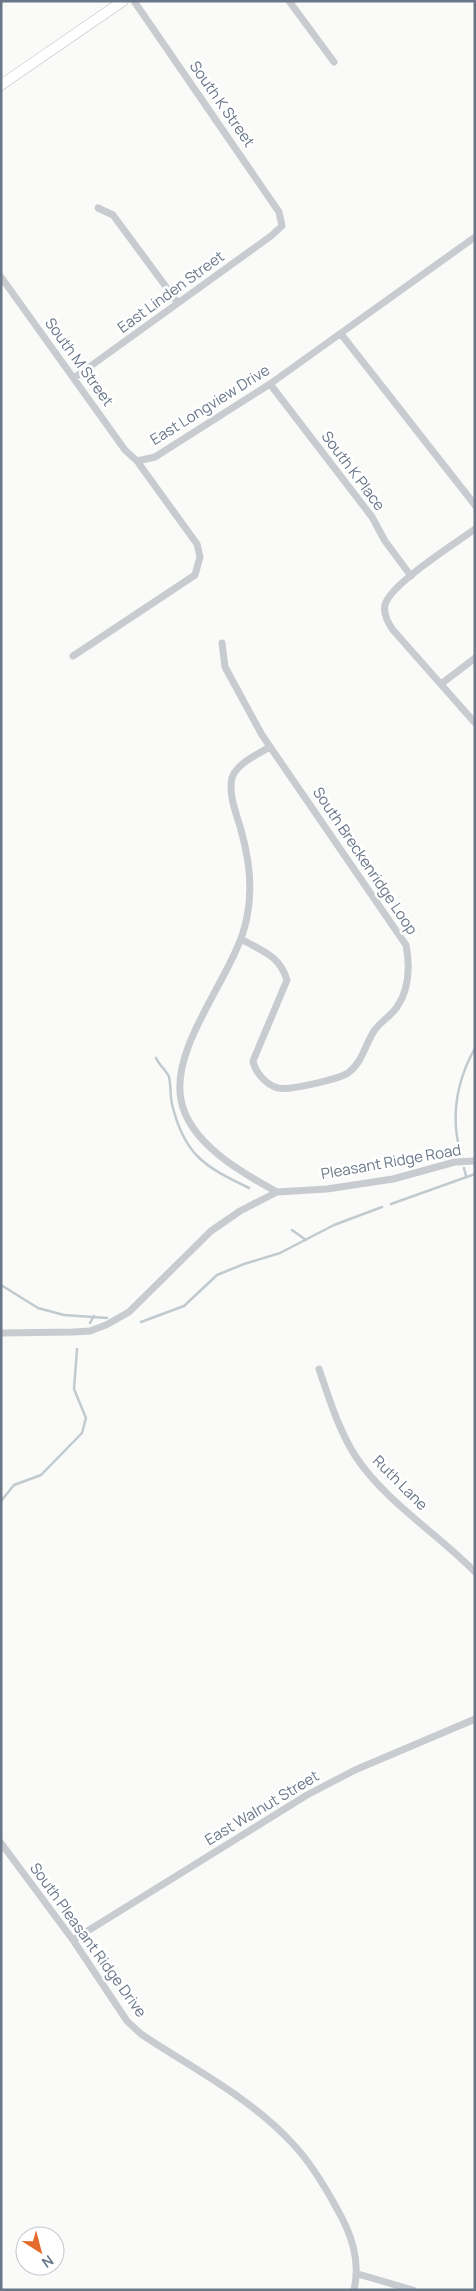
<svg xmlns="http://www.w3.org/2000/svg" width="476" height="2291" font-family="Manrope,sans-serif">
<rect width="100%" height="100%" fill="#fafaf8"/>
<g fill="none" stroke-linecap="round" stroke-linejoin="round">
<!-- stream -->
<path stroke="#c1cacf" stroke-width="2.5" d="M156 1058C159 1065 167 1071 169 1077 171 1084 170 1096 172 1104 184 1155 205 1167 249 1188
M461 1155C450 1117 456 1082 475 1048
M464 1168 466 1176
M391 1204 475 1174
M292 1230 306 1240
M1 1285 38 1308 64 1315 107 1318
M141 1322 184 1306 217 1275 244 1264 280 1253 334 1225 382 1207
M90 1323 94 1316
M1 1501 14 1485 41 1475 82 1433 86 1418 74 1389 77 1349"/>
<defs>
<path id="secondary" d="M1 85 123 1"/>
</defs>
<!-- secondary casing -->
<use href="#secondary" stroke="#babec4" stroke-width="11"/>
<!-- street -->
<path stroke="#c8cbcf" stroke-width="7" d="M289 1 334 62
M98 208 113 215 178 303
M1 277 125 450 137 461 197 544 200 557 195 575 73 656
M341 334 475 505
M74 378 271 236 282 226 279 212 134 1
M270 384 372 517 385 541 411 576
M137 461 155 457 270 384 475 237
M475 529C456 543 389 585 385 605 383 614 388 623 393 630L475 723
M222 643 225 667 262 735 406 945C410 966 410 988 397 1007 391 1016 380 1022 374 1031 365 1045 362 1063 348 1073 339 1079 288 1091 278 1088 266 1085 255 1072 253 1061L287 980C279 955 262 951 241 939
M441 684 475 658
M270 747C258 754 236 764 232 778 228 795 237 815 241 830 249 858 253 888 247 917 237 973 170 1043 181 1100 189 1143 242 1173 277 1192
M1 1333 73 1332 90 1331 106 1325 129 1312 211 1231 240 1211 277 1192 327 1189 393 1179 455 1162 475 1161
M319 1369C329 1398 339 1431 356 1457 385 1501 438 1534 475 1572
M1 1843 73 1940 127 2021 141 2034C192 2068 251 2098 293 2144 310 2162 324 2185 336 2207 351 2233 361 2260 354 2290
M73 1940 307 1795 355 1770 475 1719
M358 2274 413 2290"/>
<!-- secondary -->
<use href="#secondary" stroke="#fff" stroke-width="10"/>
</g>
<g text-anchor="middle" stroke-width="5" stroke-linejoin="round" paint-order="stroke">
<!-- street labels -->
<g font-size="15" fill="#697789" stroke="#fff">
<text transform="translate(222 104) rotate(55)" y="5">South K Street</text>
<text transform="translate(171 292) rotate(-36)" y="5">East Linden Street</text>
<text transform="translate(79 362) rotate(54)" y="5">South M Street</text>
<text transform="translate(210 405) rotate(-32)" y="5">East Longview Drive</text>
<text transform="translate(353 471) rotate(53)" y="5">South K Place</text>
<text transform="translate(365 861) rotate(56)" y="5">South Breckenridge Loop</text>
<text transform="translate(391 1162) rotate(-10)" y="5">Pleasant Ridge Road</text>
<text transform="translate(400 1483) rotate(45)" y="5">Ruth Lane</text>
<text transform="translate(262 1808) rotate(-31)" y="5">East Walnut Street</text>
<text transform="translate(88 1940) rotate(54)" y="5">South Pleasant Ridge Drive</text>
</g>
</g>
<!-- border -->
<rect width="476" height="2291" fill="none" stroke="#697789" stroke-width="5"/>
<!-- north arrow -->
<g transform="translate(40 2251) rotate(144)"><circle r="24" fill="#ffffff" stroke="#c3c9d0"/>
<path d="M0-4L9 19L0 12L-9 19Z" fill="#e56b2c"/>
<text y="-8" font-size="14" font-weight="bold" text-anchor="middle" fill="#697789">N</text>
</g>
</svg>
